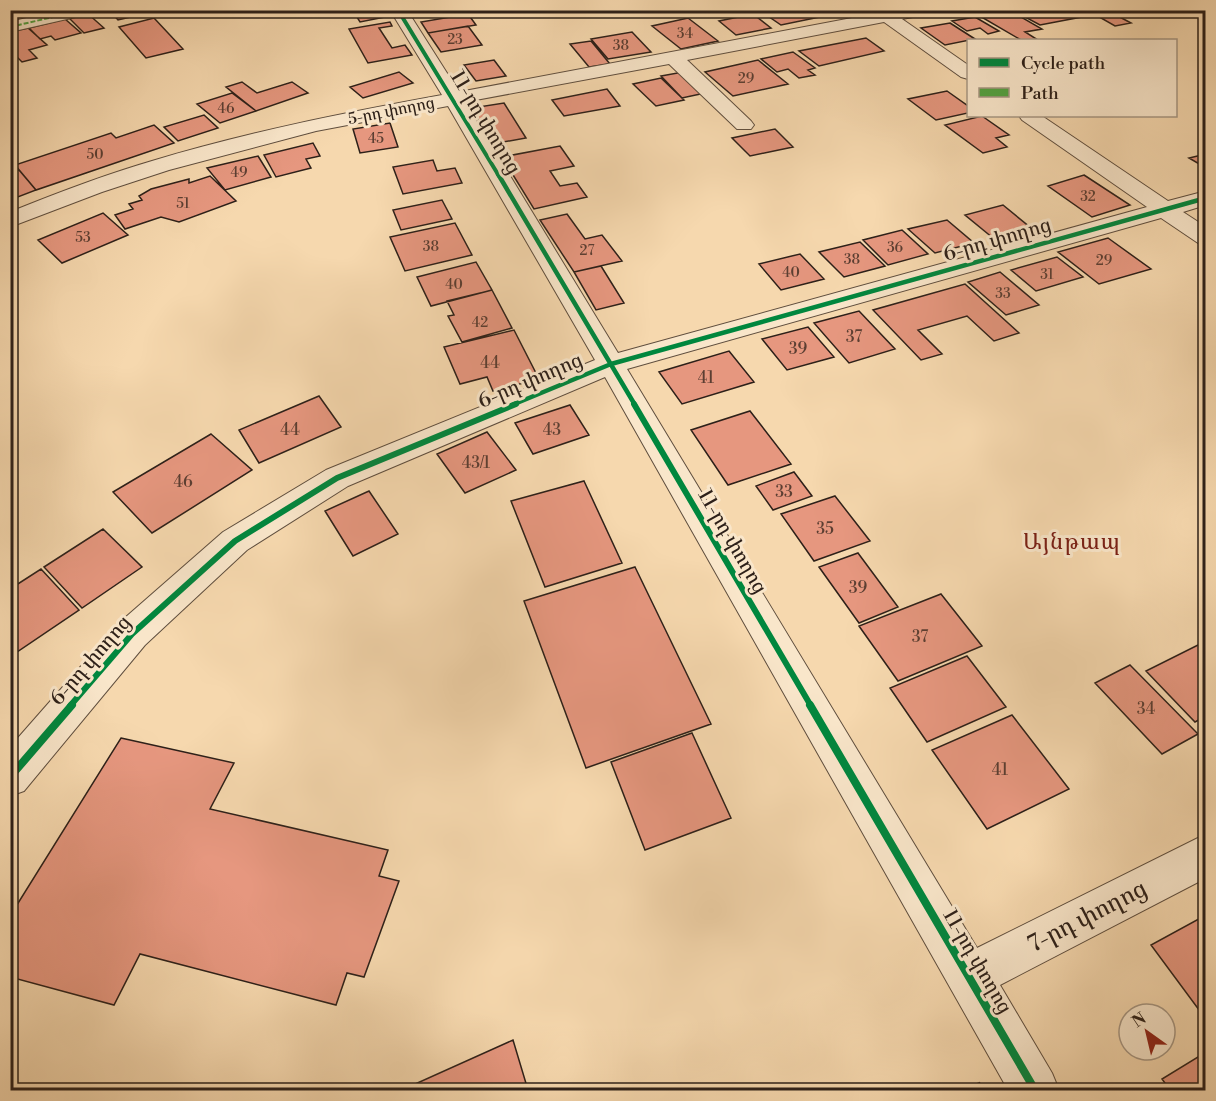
<svg xmlns="http://www.w3.org/2000/svg" width="1216" height="1101" font-family="'Libre Bodoni','Noto Serif Armenian',serif">
<rect width="100%" height="100%" fill="#f6d8ae"/>
<filter id="stains"><feTurbulence type="fractalNoise" baseFrequency=".00333" numOctaves="4"/><feColorMatrix values="0 0 0 0 .2 0 0 0 0 .09 0 0 0 0 .02 0 0 0 .5 -.17"/></filter>
<radialGradient id="worn" r=".72"><stop offset=".6" stop-color="#630" stop-opacity="0"/><stop offset="1" stop-color="#630" stop-opacity=".3"/></radialGradient>
<!-- building -->
<path fill="#e6977f" stroke="#2d2019" stroke-width="1.5" d="M150 10 152 12 118 20 110 11Z
M157 10H188L161 16Z
M375 10H385L390 16 360 22 355 14Z
M781 10H842L844 12 781 25 765 14Z
M1000 10H1009L1042 29 1025 32 1038 40H1021L978 15Z
M1084 10 1092 15 1040 25 1014 11Z
M1087 10H1124L1112 13 1131 23 1115 26Z
M87 13 104 28 84 33 69 18Z
M468 14 476 25 428 33 421 22Z
M753 14 771 28 736 35 719 21Z
M975 17 999 31 988 34 980 28 967 31 952 21Z
M154 18 183 49 146 58 119 27Z
M688 18 718 41 681 49 652 26Z
M65 19 81 33 55 40 51 36 40 39 29 28Z
M390 22 392 26 379 28 392 48 405 45 412 55 368 63 349 29Z
M950 23 975 39 945 45 921 28Z
M468 26 482 45 441 52 428 33Z
M28 28 47 45 29 50 37 58 22 62 10 50V32Z
M632 32 651 52 608 59 591 39Z
M866 38 884 51 819 66 799 51Z
M591 41 610 64 589 67 570 44Z
M793 52 815 68 808 70 815 75 799 78 788 69 777 72 761 59Z
M494 60 506 76 476 81 464 65Z
M758 60 788 84 733 96 705 72Z
M399 72 413 83 363 98 350 87Z
M683 72 705 93 682 98 661 76Z
M661 78 684 100 656 106 633 84Z
M242 82 257 93 292 82 308 93 256 111 226 87Z
M607 89 620 106 564 116 552 100Z
M947 91 968 106V113L936 120 908 99Z
M232 93 256 111 220 123 197 104Z
M504 103 526 138 492 144 472 108Z
M204 115 218 128 178 141 164 127Z
M982 116 1009 135 996 138 1007 147 983 153 945 125Z
M390 123 398 147 360 153 353 129Z
M154 125 174 143 36 190 15 165 111 133 116 138Z
M775 129 793 147 750 156 732 138Z
M313 143 320 156 306 159 311 168 276 177 264 155Z
M560 146 574 166 550 171 560 186 577 183 587 197 534 209 502 157Z
M1206 154V168L1189 158Z
M258 156 271 177 225 190 207 168Z
M433 160 437 171 455 168 462 183 403 194 393 167Z
M19 170 36 190 10 200V173Z
M1084 175 1130 205 1092 217 1048 186Z
M210 176 236 201 179 222 161 217 125 229 115 215 133 209 129 204 142 200 139 196 151 189 189 179V183Z
M442 200 452 219 401 230 393 210Z
M1003 205 1031 228 993 238 965 215Z
M103 213 128 235 62 263 38 240Z
M567 214 585 239 602 235 622 261 574 272 540 220Z
M947 220 974 243 935 253 908 229Z
M455 223 472 255 405 271 390 237Z
M902 230 928 254 888 265 863 240Z
M1108 238 1151 269 1099 284 1058 252Z
M860 242 885 266 844 277 819 252Z
M800 254 824 279 781 290 759 264Z
M1057 257 1083 277 1036 291 1011 270Z
M476 262 492 290 431 306 417 277Z
M601 266 624 303 596 310 574 272Z
M1000 272 1039 305 1006 315 968 282Z
M965 284 1019 333 994 341 967 316 918 330 942 354 921 360 873 310Z
M492 290 512 328 462 342 448 316 454 315 447 301Z
M859 311 895 349 849 363 814 323Z
M808 327 834 357 787 370 762 339Z
M514 330 539 379 493 391 487 377 460 384 444 347Z
M729 351 754 382 682 404 659 372Z
M319 396 341 427 259 463 239 430Z
M570 405 589 435 533 454 515 423Z
M750 411 791 464 728 485 691 430Z
M487 432 516 470 465 493 437 454Z
M211 434 252 470 152 533 113 492Z
M794 472 812 496 773 510 756 486Z
M584 481 622 563 545 587 511 501Z
M369 491 398 534 353 556 325 511Z
M835 496 870 541 814 561 781 514Z
M103 529 142 567 82 608 44 567Z
M858 553 898 607 859 623 819 567Z
M635 567 711 724 586 768 524 601Z
M41 569 79 610 14 654 10 650V589Z
M941 594 982 646 898 681 859 626Z
M1206 641V716L1195 722 1146 671Z
M967 656 1006 707 927 742 890 688Z
M1130 665 1198 734 1162 754 1095 683Z
M1012 715 1069 789 987 829 932 750Z
M692 733 731 818 645 850 611 762Z
M121 738 234 763 210 809 388 850 379 876 399 881 364 977 347 973 336 1005 140 954 114 1005 10 977V916Z
M1206 915V1017L1205 1018 1151 945Z
M513 1040 528 1090H404V1089Z
M1206 1052V1090H1170L1162 1079Z"/>
<g fill="none" stroke-linecap="round" stroke-linejoin="round">
<defs>
<path id="minor" d="M59 10H91L89 14 10 32V22Z
M390 10H407L459 92 873 14 871 10H931L929 14 902 19 968 65V79L961 77 884 22 687 60 751 121 754 125 751 129H737L669 64 465 102 618 353 1147 207 1022 120 1019 116H1042L1168 201 1206 191V205L1183 212 1206 227V245L1198 243 1161 218 627 369 977 948 1206 834V878L1000 985 1052 1073 1059 1090H1008L605 377 348 486 247 550 145 645 24 791 10 796V747L119 623 223 532 326 470 595 360 448 106 316 131 169 170 102 192 10 227V212C57 193 104 175 152 161 247 132 344 113 442 95Z"/>
</defs>
<!-- minor casing -->
<use href="#minor" stroke="#5f4e3e" stroke-width="2"/>
<!-- path -->
<path stroke="#2d2019" stroke-width="5" stroke-dasharray="6 4" stroke-linecap="butt" d="M966 1090 981 1084"/>
<!-- minor -->
<use href="#minor" fill="#f9e6ca" fill-rule="evenodd"/>
<!-- quiet -->
<path stroke="#52a240" stroke-width="2" stroke-dasharray="5 2" stroke-linecap="butt" d="M10 27 83 10"/>
<defs>
<path id="cycleway-far3" d="M398 10 499 176"/>
<path id="cycleway-far2" d="M498 174 635 405
M512 405 611 364 1206 198"/>
<path id="cycleway-far1" d="M634 404 811 706
M70 706 132 634 235 541 337 478 516 404"/>
<path id="cycleway" d="M810 705 1035 1090
M10 777 72 705"/>
</defs>
<!-- cycleway-far3 casing -->
<use href="#cycleway-far3" stroke="#f9e6ca" stroke-width="6"/>
<!-- cycleway-far2 casing -->
<use href="#cycleway-far2" stroke="#f9e6ca" stroke-width="8"/>
<!-- cycleway-far1 casing -->
<use href="#cycleway-far1" stroke="#f9e6ca" stroke-width="10"/>
<!-- cycleway casing -->
<use href="#cycleway" stroke="#f9e6ca" stroke-width="11"/>
<!-- cycleway-far3 -->
<use href="#cycleway-far3" stroke="#00873e" stroke-width="4"/>
<!-- cycleway-far2 -->
<use href="#cycleway-far2" stroke="#00873e" stroke-width="4.5"/>
<!-- cycleway-far1 -->
<use href="#cycleway-far1" stroke="#00873e" stroke-width="6"/>
<!-- cycleway -->
<use href="#cycleway" stroke="#00873e" stroke-width="8"/>
</g>
<g text-anchor="middle" stroke-width="6" stroke-linejoin="round" paint-order="stroke">
<!-- far-number labels -->
<g font-size="14" fill="#5b3e32">
<text x="685" y="38">34</text>
<text x="455" y="44">23</text>
<text x="621" y="50">38</text>
<text x="746" y="83">29</text>
<text x="226" y="113">46</text>
<text x="376" y="143">45</text>
<text x="95" y="159">50</text>
<text x="239" y="177">49</text>
<text x="1088" y="201">32</text>
<text x="183" y="208">51</text>
<text x="83" y="242">53</text>
<text x="431" y="251">38</text>
<text x="895" y="252">36</text>
<text x="587" y="255">27</text>
<text x="852" y="264">38</text>
<text x="1104" y="265">29</text>
<text x="791" y="277">40</text>
<text x="1047" y="279">31</text>
<text x="454" y="289">40</text>
<text x="1003" y="298">33</text>
<text x="480" y="327">42</text>
</g>
<!-- far-street labels -->
<g font-size="16" fill="#2d2019" stroke="#f9e6ca">
<text transform="translate(391 110) rotate(-11)" y="6">5-րդ փողոց</text>
</g>
<!-- number labels -->
<g font-size="16" fill="#5b3e32">
<text x="854" y="342">37</text>
<text x="798" y="354">39</text>
<text x="490" y="368">44</text>
<text x="706" y="383">41</text>
<text x="290" y="435">44</text>
<text x="552" y="435">43</text>
<text x="476" y="468">43/1</text>
<text x="183" y="487">46</text>
<text x="784" y="497">33</text>
<text x="825" y="534">35</text>
<text x="858" y="593">39</text>
<text x="920" y="642">37</text>
<text x="1146" y="714">34</text>
<text x="1000" y="775">41</text>
</g>
<!-- street labels -->
<g font-size="20" fill="#2d2019" stroke="#f9e6ca">
<text transform="translate(486 122) rotate(59)" y="7">11-րդ փողոց</text>
<text transform="translate(997 239) rotate(-16)" y="7">6-րդ փողոց</text>
<text transform="translate(530 380) rotate(-23)" y="7">6-րդ փողոց</text>
<text transform="translate(733 541) rotate(60)" y="7">11-րդ փողոց</text>
<text transform="translate(90 660) rotate(-49)" y="7">6-րդ փողոց</text>
<text transform="translate(978 961) rotate(60)" y="7">11-րդ փողոց</text>
</g>
<!-- quarter labels -->
<g font-size="22" letter-spacing="1.5" fill="#7a1f14" stroke="#f9e6ca">
<text x="1072" y="549">Այնթապ</text>
</g>
<!-- near-street labels -->
<g font-size="24" fill="#2d2019" stroke="#f9e6ca">
<text transform="translate(1087 916) rotate(-27)" y="8">7-րդ փողոց</text>
</g>
</g>
<!-- margin -->
<rect width="1216" height="1101" fill="none" stroke="#f6d8ae" stroke-width="36"/>
<rect x="12" y="12" width="1192" height="1077" fill="none" stroke="#2d2019" stroke-width="3"/>
<rect x="18" y="18" width="1180" height="1065" fill="none" stroke="#2d2019" stroke-width="1.5"/>
<!-- legend -->
<rect x="967" y="39" width="210" height="78" fill="#f9e6ca" stroke="#a79783" stroke-width="1.5"/>
<rect x="979" y="58" width="30" height="9" fill="#00873e" stroke="#a79783" stroke-width="1.5"/>
<text x="1021" y="69" font-size="18" fill="#2d2019">Cycle path</text>
<rect x="979" y="88" width="30" height="9" fill="#52a240" stroke="#a79783" stroke-width="1.5"/>
<text x="1021" y="99" font-size="18" fill="#2d2019">Path</text>
<!-- north arrow -->
<g transform="translate(1147 1032) rotate(326)"><circle r="28" fill="#f9e6ca" stroke="#a79783" stroke-width="1.5"/>
<path d="M0-4.5L10 22L0 15L-10 22Z" fill="#8f2418"/>
<text y="-9" font-size="16" font-weight="bold" text-anchor="middle" fill="#2d2019">N</text>
</g>
<rect width="100%" height="100%" filter="url(#stains)"/>
<rect width="100%" height="100%" fill="url(#worn)"/>
</svg>
